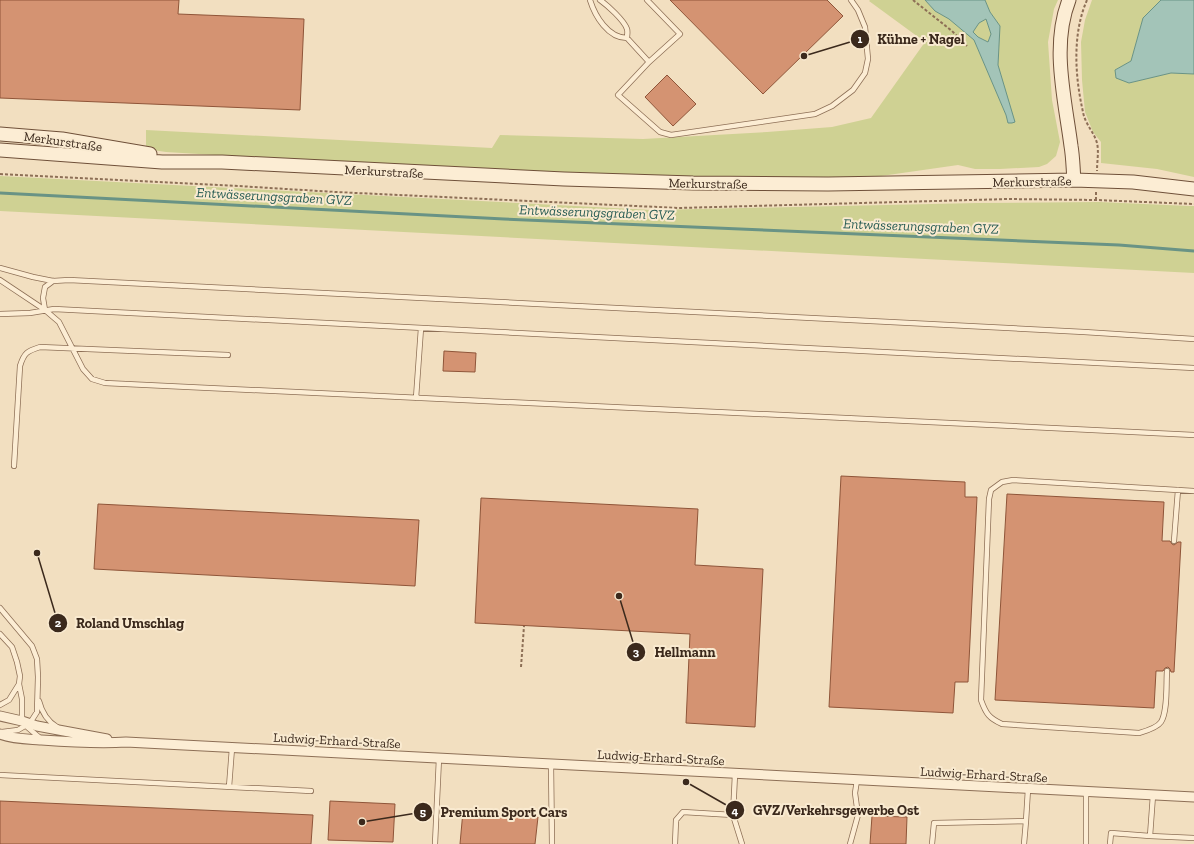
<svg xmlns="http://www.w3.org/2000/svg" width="1194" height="844" font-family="'Zilla Slab',serif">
<rect width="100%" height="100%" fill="#f2dfc0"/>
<!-- green -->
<path fill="#cfd193" d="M870 0H925L935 11 949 19 974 40 1006 115 1008 123 1005 91 998 65 1000 26 990 12 985 0H1058L1054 9 1048 42 1052 100 1060 142 1056 156 1047 164 1039 167 1000 169H975L958 165 874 177H712L481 169 264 158 166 152 146 149V130L492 148 500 135 643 139 767 132 832 127 871 118 925 42 869 1Z
M1092 0H1162L1143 18 1131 61 1115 70 1129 83 1171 73 1194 74V177L1157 169 1101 163V142L1093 132 1085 112 1082 80 1081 42 1085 20Z
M986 19 991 34 988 42 978 37 973 32 979 23Z
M0 176 652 210 977 203 1099 202 1189 206H1194V273L0 211Z"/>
<!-- water -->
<path fill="#a3c4b8" stroke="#699385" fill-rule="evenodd" d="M925 0H985L990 12 1000 26 998 65 1015 122 1012 123H1008L1006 115 974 40 949 19 935 11ZM986 19 991 34 988 42 978 37 973 32 979 23Z
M1161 0H1194V74L1171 73 1129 83 1116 78 1115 70 1131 61 1143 18Z"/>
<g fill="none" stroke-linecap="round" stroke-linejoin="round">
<!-- stream -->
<path stroke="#699385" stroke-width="3" d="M0 193 504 219 1119 245 1194 251"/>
</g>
<!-- building -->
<path fill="#d49372" stroke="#8f5539" d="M0 0H179L178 14 304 19 300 110 0 98Z
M670 0H827L843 16 763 94Z
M667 75 696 104 673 126 645 97Z
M444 351 476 353 475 372 443 371Z
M841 476 965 482V497H977L968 682H955L953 713 829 707Z
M1007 494 1164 502 1162 541H1170L1172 544 1174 545 1178 542H1181L1174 672H1171L1170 669 1168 667 1165 668 1163 671H1156L1154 708 995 700Z
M481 498 698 509 695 565 763 569 755 727 686 723 690 634 475 623Z
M98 504 419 520 415 586 94 569Z
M0 801 313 815 311 844H0Z
M330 801 395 804 393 842 328 840Z
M463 811 538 817 535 844H460Z
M872 816 907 817 906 844H870Z"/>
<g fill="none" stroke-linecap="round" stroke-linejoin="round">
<defs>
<path id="lane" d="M590 0C595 16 608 38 627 38L649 62
M600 0C607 5 624 20 627 29 628 32 627 35 627 38
M647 0 680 34 649 62 618 95 660 132 671 135 815 114 832 106 853 90 865 73 868 59 865 27 858 10 851 0
M0 268 33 277 53 281 69 280 1084 332 1194 339
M0 280 45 310 59 322 83 369 92 379 105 383 929 422 1194 435
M45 310 43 298 45 287 53 281
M0 314 30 313 54 309 1194 368
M416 398 421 328
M14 466 20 366C24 353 27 351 40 347L228 355
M1174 541 1178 490
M0 608 32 646 37 659 38 677 37 712 30 723 18 730 2 732
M0 634 12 647 17 662 20 676 19 684 22 699V721L26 726 40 738
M1167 671C1166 684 1168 711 1161 722 1157 728 1146 731 1139 733L1002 724C989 718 986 714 981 700L989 499 991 490 1002 482 1013 480 1194 491
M39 701C42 713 47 721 57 727
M0 705 9 700 19 684
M551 764 552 844
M735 774 733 815 742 844
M0 775 311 791
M229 787 232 748
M1153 795 1150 836 1194 838
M435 844 439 758
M675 844 676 820 683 812 733 815
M850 844 858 815 855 793 857 780
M932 844 934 823 1026 821 1028 789
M1024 844 1026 821
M1086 844V792
M1110 844 1111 833 1150 836"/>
<path id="street" d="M0 716 22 721 37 726 107 739
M0 734C12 739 27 739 40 740 69 742 97 744 126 742L1194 797"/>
<path id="secondary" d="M1069 0C1051 46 1065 99 1071 146 1073 157 1073 169 1074 180
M0 134 62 139 150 154
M0 150 162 162H222L564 179 693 183 828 184 1074 180 1133 182 1194 189"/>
</defs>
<!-- lane casing -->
<use href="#lane" stroke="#8d6f56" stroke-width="6"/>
<!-- street casing -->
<use href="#street" stroke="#8d6f56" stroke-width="11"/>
<!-- secondary casing -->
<use href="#secondary" stroke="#6f5039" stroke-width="15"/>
<!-- path -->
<path stroke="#8d6f56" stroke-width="2" stroke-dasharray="3 2" stroke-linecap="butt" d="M913 0 952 31 967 46
M1087 0C1072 34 1075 77 1083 112 1085 124 1094 132 1097 143 1099 151 1097 162 1097 171
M0 174 238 186 335 192 679 208 1008 199 1096 200 1194 204
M1096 200V191
M521 667 524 626"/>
<!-- lane -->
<use href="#lane" stroke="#fcedd4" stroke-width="4.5"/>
<!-- street -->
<use href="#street" stroke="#fcedd4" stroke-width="9"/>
<!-- secondary -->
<use href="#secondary" stroke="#fcedd4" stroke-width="13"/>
</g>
<g text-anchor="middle" stroke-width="4" stroke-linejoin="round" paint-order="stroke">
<!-- street labels -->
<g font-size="13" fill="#3b291c" stroke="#f9ead0">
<text transform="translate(63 141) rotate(8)" y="5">Merkurstraße</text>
<text transform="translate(384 171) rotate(3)" y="5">Merkurstraße</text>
<text transform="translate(1032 181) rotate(-1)" y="5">Merkurstraße</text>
<text transform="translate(708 183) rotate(1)" y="5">Merkurstraße</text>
<text transform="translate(337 740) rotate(3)" y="5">Ludwig-Erhard-Straße</text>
<text transform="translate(661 757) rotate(3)" y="5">Ludwig-Erhard-Straße</text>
<text transform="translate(984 774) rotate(3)" y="5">Ludwig-Erhard-Straße</text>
</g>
<!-- water labels -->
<g font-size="14" font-style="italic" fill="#295d55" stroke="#f9ead0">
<text transform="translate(274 196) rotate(3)" y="5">Entwässerungsgraben GVZ</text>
<text transform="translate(597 212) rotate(2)" y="5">Entwässerungsgraben GVZ</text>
<text transform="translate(921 226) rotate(2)" y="5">Entwässerungsgraben GVZ</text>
</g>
</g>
<!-- callouts -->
<path fill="none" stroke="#3b291c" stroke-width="1.5" d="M804 56L860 39M37 553L58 623M619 596L636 652M686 782L735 810M362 822L423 812"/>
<g fill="#3b291c" stroke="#f9ead0" stroke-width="1.5">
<circle cx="804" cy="56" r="4"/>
<circle cx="37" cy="553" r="4"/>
<circle cx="619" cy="596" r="4"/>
<circle cx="686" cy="782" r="4"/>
<circle cx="362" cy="822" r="4"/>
<circle cx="860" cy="39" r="10"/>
<circle cx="58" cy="623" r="10"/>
<circle cx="636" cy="652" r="10"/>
<circle cx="735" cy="810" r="10"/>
<circle cx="423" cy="812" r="10"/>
</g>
<g font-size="12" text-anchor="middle" font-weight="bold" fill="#fff">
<text x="860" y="43">1</text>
<text x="58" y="627">2</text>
<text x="636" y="656">3</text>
<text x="735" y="815">4</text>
<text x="423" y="816">5</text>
</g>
<g font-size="14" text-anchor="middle" font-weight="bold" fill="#3b291c" stroke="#f9ead0" stroke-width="4" stroke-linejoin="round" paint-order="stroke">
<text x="921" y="44">Kühne + Nagel</text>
<text x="130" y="628">Roland Umschlag</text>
<text x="685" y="657">Hellmann</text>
<text x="836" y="815">GVZ/Verkehrsgewerbe Ost</text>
<text x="504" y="817">Premium Sport Cars</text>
</g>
</svg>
